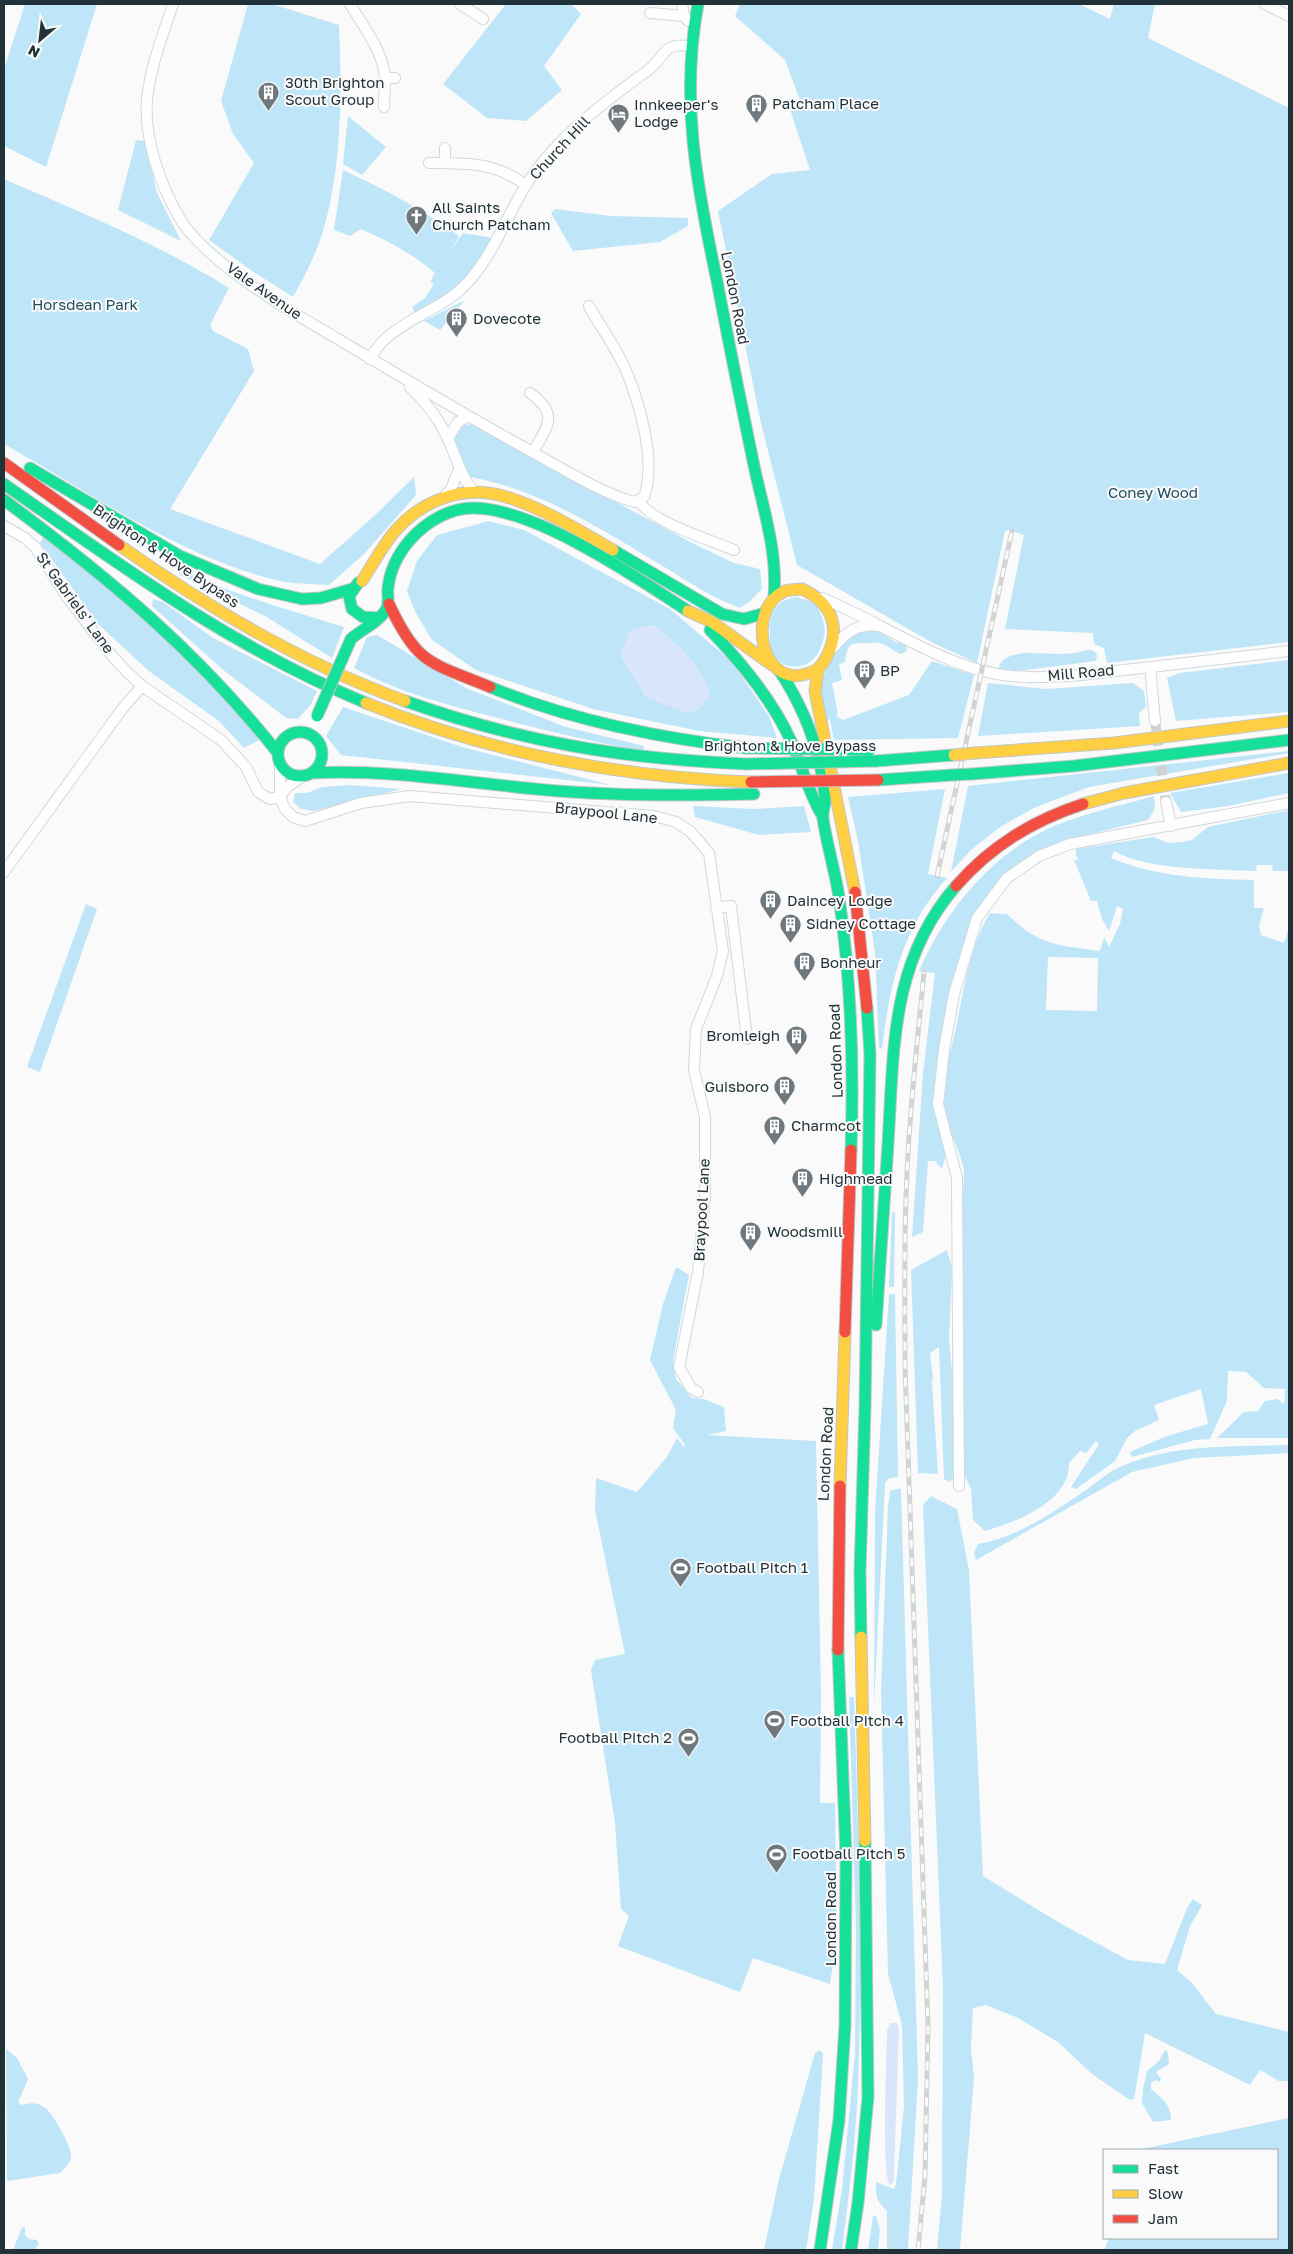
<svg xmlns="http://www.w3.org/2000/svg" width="1293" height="2254" font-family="'Golos Text',sans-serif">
<rect width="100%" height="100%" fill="#fafafa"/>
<!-- green -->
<path fill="#bee6f8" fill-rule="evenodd" d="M25 4H97L46 167 4 146V69Z
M248 4H272L339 25C342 91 342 168 323 231 316 254 305 276 293 297L252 271 209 240 254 163 233 134 221 101Z
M506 4H571L581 14 544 66 562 90 526 121 487 118 443 84Z
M740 4H1079L1110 19 1114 4H1155L1148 38 1289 108V642L1107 663 1104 648 1094 644 1093 633 1005 629 1024 535 1009 530 1005 531 977 663 933 643 797 565 760 419 718 211 772 174 810 170 790 109 802 106 785 60 735 16Z
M348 116 386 147 362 175 343 164Z
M136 140 145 141 157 193 181 241 118 210Z
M343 170C384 189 422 209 459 236L451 250 463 233 494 238C468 279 457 289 415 314L412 307 425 298 434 284 430 282 435 273C413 254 388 241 361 229L350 236 334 230Z
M4 179C80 212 159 244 229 288L210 325 213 331 248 349 254 371 170 509 320 564 373 517 414 477 416 495 364 554 329 585C313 584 295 584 280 581 183 559 89 492 4 444Z
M555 209 611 216 688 218V226L660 242 573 251 551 213Z
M465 300 440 330 424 321Z
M471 424 694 544 734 563 760 569 762 589 750 601 740 608C713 598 690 583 666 568 604 531 542 490 470 477L453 437 461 426Z
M489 521 524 530 670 609 731 661 769 716 777 738 699 731 593 709 476 670 432 640 415 611 407 591 417 561 437 535ZM653 625C676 643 704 667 709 696L647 698 621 656 630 631Z
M44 536 142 617 218 691 261 739 244 748 219 721 150 672 98 624 40 543Z
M179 569C232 594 288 610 344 627L332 658 265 616 180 575Z
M797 597 815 603C825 621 828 630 820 649 812 670 784 673 772 653 770 649 770 643 770 638 768 617 773 600 797 597Z
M153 599 163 602 213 638 317 691 311 704 298 719 286 718 222 669 152 606Z
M858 630H876L897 643 898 641 906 645 907 651 901 654C894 652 889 646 883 644 878 642 872 643 868 643 850 643 848 642 845 662L839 664 842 680 832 683 838 714 836 716 843 720 909 695 932 661 974 675 958 738 834 740 830 719 827 720C825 710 821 698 821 689 823 666 841 643 858 630Z
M377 635 466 688 566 727 644 746 643 751C594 742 546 731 498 718 448 705 400 693 354 668L367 637Z
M1088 650 1094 651 1097 655 1096 661 1011 672H1000L998 669C1004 646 1043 655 1061 654 1070 654 1079 652 1088 650Z
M1289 660V712L1176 721 1167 678 1180 673Z
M988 683 1046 689 1133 683 1144 691 1146 707 1139 713 1140 726 978 736Z
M343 707 462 747 611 785 341 755 326 736Z
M1289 751V753L1089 787 1034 808 1000 827 971 850 951 872 968 786Z
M1289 773V793L1228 806 1181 812 1170 793Z
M351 785 402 789 314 811 301 809 293 802 295 793H307L322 787Z
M945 789 928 874 947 878C902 928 890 983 882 1049L879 1048 875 952 858 841 848 797Z
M1154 796 1155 808 1148 820 1062 841 1031 856 974 917 948 999 941 1034 934 1109 945 1146V1159L942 1169 935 1161H928L923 1232 912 1237 923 1073 935 973 919 971C947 907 998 845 1067 821 1095 811 1125 804 1154 796Z
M693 806 754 809 804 806 811 832 759 835 695 817Z
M1289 810V871H1273L1272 865H1257L1256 871C1217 869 1149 871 1114 851L1111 858C1156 877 1205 879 1254 880V908H1264L1259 925 1261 935 1284 943 1289 927V1438H1217L1244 1412 1258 1411 1265 1401 1277 1399 1284 1404 1285 1389 1264 1388 1246 1372 1228 1371 1227 1401 1210 1439 1195 1440 1132 1457 1130 1452 1167 1436 1208 1424 1201 1389 1154 1405 1159 1420 1135 1431 1127 1438 1115 1461 1076 1489 1071 1487 1099 1444 1096 1441 1086 1453 1080 1451 1069 1463C1070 1502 1016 1522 985 1531L973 1520 971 1489 962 1470C962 1372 958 1273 964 1175 965 1157 944 1125 942 1103 941 1080 950 1055 955 1032 964 992 968 949 990 913L1007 914C1039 946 1058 945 1100 951L1104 937 1109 947 1120 924 1123 909 1117 906 1109 931 1102 919 1097 901H1091L1074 860 1079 859 1076 856V849L1153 837 1169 843 1183 842 1192 840 1208 827ZM1048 957 1098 958 1097 1011 1046 1010Z
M86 904 97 909 40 1072 27 1067Z
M892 1212 895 1213 894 1287H889Z
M947 1250 952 1268 949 1340 954 1393 956 1475 950 1482 944 1479 939 1347 930 1353 933 1378 932 1382 938 1474 918 1473 911 1270Z
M676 1267 689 1275 673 1361 676 1379 692 1398 704 1399 724 1407 726 1431 707 1435 816 1441 821 1694 820 1803H835L837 1938 830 1984 753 1958 740 1992 618 1946 629 1916 621 1909 615 1823 591 1670 595 1660 625 1654 595 1510 596 1478 637 1492 667 1457 677 1438 684 1447 685 1445 673 1428 676 1410 650 1360 663 1304Z
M889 1294H895L898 1477 889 1478 885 1483 874 1706 875 1513Z
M1289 1445V1453L1194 1458 1132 1472 976 1560 974 1553 978 1544C1018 1537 1052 1513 1086 1490 1095 1484 1104 1475 1114 1470 1167 1443 1231 1447 1289 1445Z
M897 1489H901L918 2079 908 2250H887V2211C876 2200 876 2198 876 2182L894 2189 896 2184 904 2107 902 2025 888 1974 881 1690 888 1507 890 1491Z
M931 1496 957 1509 969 1570 983 1876 1058 1922 1128 1960 1165 1964 1187 1908 1193 1899 1202 1905 1190 1926 1177 1970 1192 1983 1216 2014 1289 2032V2081H1279L1260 2070 1250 2085 1145 2033 1134 2099 1130 2100 1092 2074 1058 2042 1018 2018 986 2005 973 2008 971 2047 974 2078 960 2250H937L942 2195 943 1989 923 1505Z
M849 1697H854C858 1826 863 1955 858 2084 856 2140 849 2195 842 2250H832L842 2189 855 2054 856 1928Z
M6 2049 17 2058 28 2079 18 2102 21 2105C29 2103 37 2102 44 2107 52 2111 70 2145 71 2154 72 2162 65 2168 60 2173L7 2181Z
M820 2050 823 2054 814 2199 806 2250H764L779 2179 815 2053Z
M1165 2050 1168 2053 1169 2064 1156 2072 1161 2079 1160 2082 1155 2080 1151 2083V2089C1163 2099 1171 2105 1171 2120L1153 2122 1142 2103 1143 2089 1147 2071 1159 2061Z
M1289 2118V2250H1104L1109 2238H1277V2150H1137Z
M873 2216H876L880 2229 878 2250H868Z
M22 2227 25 2228V2235L29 2239 37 2240 39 2244 34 2250H13Z"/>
<!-- water -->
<path fill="#d9e5fb" d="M653 625C676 643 704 667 710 696L699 709 688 713 647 698 621 656 630 631Z
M890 2023H897L899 2028 894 2173V2182L890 2185C881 2177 887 2052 887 2031Z"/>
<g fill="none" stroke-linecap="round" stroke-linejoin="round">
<!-- street-tunnel -->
<path stroke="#cfd2d3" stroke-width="10" stroke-dasharray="10 5" stroke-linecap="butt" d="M1155 721 1166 802"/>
<defs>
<path id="street" d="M173 4C163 35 150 67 147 100 144 139 160 184 179 217 189 236 218 261 236 274 269 299 307 321 343 342 403 378 464 414 525 448 555 464 604 495 635 502L644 497C657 461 639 400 624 366 614 345 600 326 589 306
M350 4C363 26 384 52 385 79 385 88 384 98 384 107
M460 4 483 19
M682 4 684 16 688 21
M1265 4 1289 16
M650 13 684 16
M385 78H395
M429 163C467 163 494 162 526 185
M445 163V148
M369 359C374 353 378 346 383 341 409 316 446 308 470 280 494 252 507 216 526 185 555 139 604 102 647 71 666 57 662 42 689 46
M410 387C426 402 438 417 447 437 456 455 460 476 474 492
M530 393C560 414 547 427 533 452
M448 438 458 422 468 416
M445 496 451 489 459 469
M639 501C651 522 711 540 734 550
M4 526 25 538 35 547 67 597 113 657 126 671 142 686 221 740 246 767 258 792 270 799 280 797
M822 598C876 620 942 665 997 674 1025 679 1053 677 1081 675L1289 651
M834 647C846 632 858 623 879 626
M1150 667 1155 721
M280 763V797L285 809 293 817 305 821 361 803 410 796 654 816 676 822 691 832 709 853 723 951 717 976 696 1029 694 1070 705 1117V1195L698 1272 679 1367 691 1388 698 1392
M280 797 287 787 303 776
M1166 802 1171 826
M4 872 122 709 142 686
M716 908 731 906 747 1039
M959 1486 957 1178 938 1104 944 1050 954 994 977 918 1007 878 1039 856 1070 844 1289 803"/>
<path id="fast" d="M698 4C680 100 697 187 717 281 728 339 740 398 752 456 761 503 778 548 774 597
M30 468 180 556 258 589 302 599 321 598 352 589
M4 484C123 567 231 647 366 703
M4 500C108 577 197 651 278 753
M613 550 722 614 744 619 765 613
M358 583 349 596 352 609 363 617 379 618
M710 630C742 663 772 699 791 741 802 766 808 792 822 815
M351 639C362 629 378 623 386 610 390 603 387 595 388 588 390 569 398 554 410 540 426 522 449 508 473 508 535 508 636 577 688 611
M779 670C804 708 821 751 825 797 826 804 822 811 823 819 827 845 835 871 839 897 851 980 854 1066 851 1150
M490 687C572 721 658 738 746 748
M405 701C521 742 623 759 746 764
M278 754a22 22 0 1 1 44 0a22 22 0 1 1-44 0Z
M876 761 954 755
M312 773C391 769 468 783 546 790 615 796 685 796 754 794
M972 774 1074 766 1289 740
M878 780 952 775
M876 1325C880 1265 884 1204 888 1144 894 1049 890 962 956 886
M861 1637 860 1572 865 1408 870 1054 867 1008
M820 2250 839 2120 845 2026 846 1856 838 1650
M851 2250 858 2203 868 2097 865 1841"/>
<path id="slow" d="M119 545C208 608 303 664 405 701
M362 581C373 564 383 545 396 530 419 504 453 489 488 493 527 498 580 531 613 550
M802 589C832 603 842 628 826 658 821 668 816 671 806 674 761 688 746 610 783 592 788 589 796 590 802 589Z
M688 611 712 622 772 665
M818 670 815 691 855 892
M366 703C489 753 618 777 751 782
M975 753 1114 743 1289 721
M1083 804 1124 793 1289 763
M840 1486 845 1332
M861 1637 865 1841"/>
<path id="jam" d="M4 463 119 545
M389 604C418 666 430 662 490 687
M956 886C991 846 1032 821 1083 804
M855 892 867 1008
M845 1332 851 1150
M838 1650 840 1486"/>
</defs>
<!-- street casing -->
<use href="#street" stroke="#d0d8dc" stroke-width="12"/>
<!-- fast casing -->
<use href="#fast" stroke="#c0c6cb" stroke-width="13"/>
<!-- slow casing -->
<use href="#slow" stroke="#c0c6cb" stroke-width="13"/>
<!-- jam casing -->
<use href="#jam" stroke="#c0c6cb" stroke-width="13"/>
<!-- street -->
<use href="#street" stroke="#fefefe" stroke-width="10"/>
<!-- fast -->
<use href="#fast" stroke="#16e098" stroke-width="11"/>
<!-- slow -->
<use href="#slow" stroke="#ffcf43" stroke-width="11"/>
<!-- jam -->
<use href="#jam" stroke="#f24e42" stroke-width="11"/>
<defs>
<path id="rail" d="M937 876 1012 531
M918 2250 925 2176 928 2026 905 1366C905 1310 904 1254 906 1199 908 1123 917 1047 924 972"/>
</defs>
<!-- rail casing -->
<use href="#rail" stroke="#d2d3d3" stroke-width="5"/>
<!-- rail -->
<use href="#rail" stroke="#fafafa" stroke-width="3" stroke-dasharray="9" stroke-linecap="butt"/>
<defs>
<path id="fast-bridge" d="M317 716 351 639
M746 748 870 750
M746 764 876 761
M952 775 972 774"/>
<path id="slow-bridge" d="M954 755 975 753"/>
<path id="jam-bridge" d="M751 782 878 780"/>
</defs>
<!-- fast-bridge casing -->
<use href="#fast-bridge" stroke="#c0c6cb" stroke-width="13" stroke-linecap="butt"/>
<!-- slow-bridge casing -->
<use href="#slow-bridge" stroke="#c0c6cb" stroke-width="13" stroke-linecap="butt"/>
<!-- jam-bridge casing -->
<use href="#jam-bridge" stroke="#c0c6cb" stroke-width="13" stroke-linecap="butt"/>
<!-- fast-bridge -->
<use href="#fast-bridge" stroke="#16e098" stroke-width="11"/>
<!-- slow-bridge -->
<use href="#slow-bridge" stroke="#ffcf43" stroke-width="11"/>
<!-- jam-bridge -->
<use href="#jam-bridge" stroke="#f24e42" stroke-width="11"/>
</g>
<!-- icons -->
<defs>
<symbol id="building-pin" viewBox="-11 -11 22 30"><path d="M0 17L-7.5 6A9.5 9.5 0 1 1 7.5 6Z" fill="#6e787d" stroke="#fafafa"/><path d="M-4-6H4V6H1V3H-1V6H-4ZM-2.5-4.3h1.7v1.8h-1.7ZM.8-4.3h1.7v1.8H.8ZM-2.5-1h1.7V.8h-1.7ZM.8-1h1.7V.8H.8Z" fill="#fff"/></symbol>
<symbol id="hotel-pin" viewBox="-11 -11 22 30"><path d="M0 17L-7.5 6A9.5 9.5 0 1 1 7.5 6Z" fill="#6e787d" stroke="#fafafa"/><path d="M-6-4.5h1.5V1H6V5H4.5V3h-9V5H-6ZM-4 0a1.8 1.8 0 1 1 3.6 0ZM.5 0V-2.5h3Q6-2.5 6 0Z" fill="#fff"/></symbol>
<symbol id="church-pin" viewBox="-11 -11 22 30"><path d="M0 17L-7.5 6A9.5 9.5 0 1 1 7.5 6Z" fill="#6e787d" stroke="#fafafa"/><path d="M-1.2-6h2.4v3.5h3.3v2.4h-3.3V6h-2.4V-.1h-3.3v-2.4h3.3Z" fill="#fff"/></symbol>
<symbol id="stadium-pin" viewBox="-11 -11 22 30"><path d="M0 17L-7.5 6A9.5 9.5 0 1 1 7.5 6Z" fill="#6e787d" stroke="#fafafa"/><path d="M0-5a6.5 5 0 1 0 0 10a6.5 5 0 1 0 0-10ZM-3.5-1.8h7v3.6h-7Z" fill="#fff"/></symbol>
</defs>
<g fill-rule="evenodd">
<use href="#building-pin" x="256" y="80" width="25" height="34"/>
<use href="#building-pin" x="744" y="92" width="25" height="34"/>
<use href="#hotel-pin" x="606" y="102" width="25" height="34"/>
<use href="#church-pin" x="404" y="204" width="25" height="34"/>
<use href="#building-pin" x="444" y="306" width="25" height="34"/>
<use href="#building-pin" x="852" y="658" width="25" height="34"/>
<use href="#building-pin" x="758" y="888" width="25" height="34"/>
<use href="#building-pin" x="778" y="912" width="25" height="34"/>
<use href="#building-pin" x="792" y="950" width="25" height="34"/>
<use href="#building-pin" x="784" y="1024" width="25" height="34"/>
<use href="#building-pin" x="772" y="1074" width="25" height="34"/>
<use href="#building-pin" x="762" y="1114" width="25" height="34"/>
<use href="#building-pin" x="790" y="1166" width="25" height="34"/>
<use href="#building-pin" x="738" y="1220" width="25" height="34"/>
<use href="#stadium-pin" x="668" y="1556" width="25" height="34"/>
<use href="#stadium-pin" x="762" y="1708" width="25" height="34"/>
<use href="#stadium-pin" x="676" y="1726" width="25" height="34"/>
<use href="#stadium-pin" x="764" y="1842" width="25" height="34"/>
</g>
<g text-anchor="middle" stroke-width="4" stroke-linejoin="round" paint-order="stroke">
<!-- poi labels -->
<g font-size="15" fill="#223239" stroke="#fafafa" text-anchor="start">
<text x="285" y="88">30th Brighton<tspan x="285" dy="17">Scout Group</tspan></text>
<text x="772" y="109">Patcham Place</text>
<text x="634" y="110">Innkeeper's<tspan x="634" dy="17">Lodge</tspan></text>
<text x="432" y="213">All Saints<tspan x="432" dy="17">Church Patcham</tspan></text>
<text x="473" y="324">Dovecote</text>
<text x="880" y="676">BP</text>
<text x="787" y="906">Daincey Lodge</text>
<text x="806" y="929">Sidney Cottage</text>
<text x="820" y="968">Bonheur</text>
<text x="780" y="1041" text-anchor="end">Bromleigh</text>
<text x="769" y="1092" text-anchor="end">Guisboro</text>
<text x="791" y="1131">Charmcot</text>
<text x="819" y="1184">Highmead</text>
<text x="767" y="1237">Woodsmill</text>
<text x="696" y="1573">Football Pitch 1</text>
<text x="790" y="1726">Football Pitch 4</text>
<text x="672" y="1743" text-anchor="end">Football Pitch 2</text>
<text x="792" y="1859">Football Pitch 5</text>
</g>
<!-- street labels -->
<g font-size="15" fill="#223239" stroke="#fafafa">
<text transform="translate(560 148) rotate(-47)" y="5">Church Hill</text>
<text transform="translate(264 291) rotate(35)" y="5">Vale Avenue</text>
<text transform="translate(735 298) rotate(79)" y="5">London Road</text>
<text transform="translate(166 556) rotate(34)" y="5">Brighton &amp; Hove Bypass</text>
<text transform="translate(75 603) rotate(54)" y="5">St Gabriels' Lane</text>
<text transform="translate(1081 673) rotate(-5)" y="5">Mill Road</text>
<text x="790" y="751">Brighton &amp; Hove Bypass</text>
<text transform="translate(606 813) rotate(6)" y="5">Braypool Lane</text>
<text transform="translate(836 1051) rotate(-92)" y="5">London Road</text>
<text transform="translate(702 1210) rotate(-87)" y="5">Braypool Lane</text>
<text transform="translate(826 1454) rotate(-87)" y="5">London Road</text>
<text transform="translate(831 1919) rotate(-90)" y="5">London Road</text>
</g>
<!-- park labels -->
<g font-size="15" fill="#204f62" stroke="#fafafa">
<text x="85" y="310">Horsdean Park</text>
<text x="1153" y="498">Coney Wood</text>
</g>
</g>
<!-- border -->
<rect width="1293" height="2254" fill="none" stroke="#223239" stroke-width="10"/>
<!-- legend -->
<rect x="1103" y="2149" width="175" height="90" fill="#fafafa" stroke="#a4aaad"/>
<rect x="1113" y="2165" width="25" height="8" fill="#16e098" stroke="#a4aaad"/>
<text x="1148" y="2174" font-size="15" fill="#223239">Fast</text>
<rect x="1113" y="2190" width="25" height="8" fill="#ffcf43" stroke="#a4aaad"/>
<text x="1148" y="2199" font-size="15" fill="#223239">Slow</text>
<rect x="1113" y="2215" width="25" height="8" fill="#f24e42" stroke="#a4aaad"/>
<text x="1148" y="2224" font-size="15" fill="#223239">Jam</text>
<!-- north arrow -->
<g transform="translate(40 40) rotate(208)" stroke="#fafafa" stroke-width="4" paint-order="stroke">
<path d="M0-4L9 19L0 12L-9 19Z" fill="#223239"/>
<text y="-8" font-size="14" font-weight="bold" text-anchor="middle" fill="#223239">N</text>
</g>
</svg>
